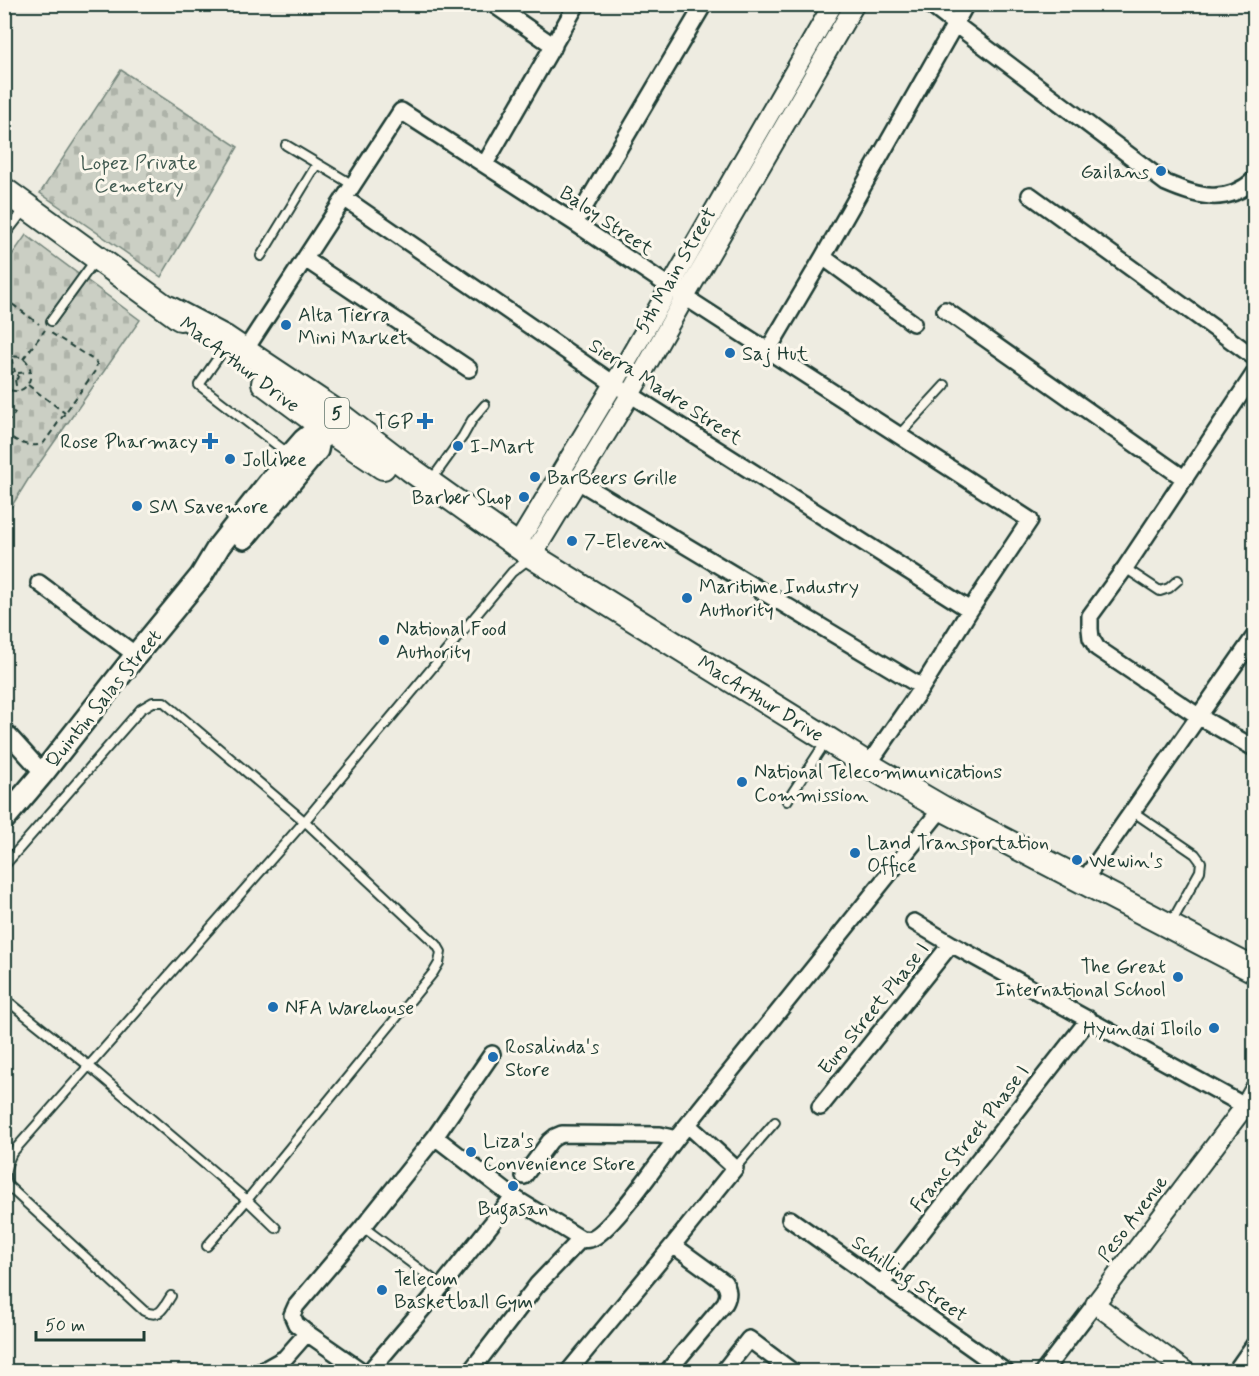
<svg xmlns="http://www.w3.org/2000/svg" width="1259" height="1376" font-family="Mynerve,sans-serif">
<defs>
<pattern id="cemetery-stones" width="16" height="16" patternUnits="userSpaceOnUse" patternTransform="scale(1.5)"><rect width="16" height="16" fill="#cbcfc4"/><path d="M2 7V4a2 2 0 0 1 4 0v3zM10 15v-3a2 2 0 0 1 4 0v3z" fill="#aeb3a9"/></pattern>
</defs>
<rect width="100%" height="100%" fill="#eeece1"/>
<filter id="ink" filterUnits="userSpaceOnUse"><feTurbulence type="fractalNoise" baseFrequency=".0167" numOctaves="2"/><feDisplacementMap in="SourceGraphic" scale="12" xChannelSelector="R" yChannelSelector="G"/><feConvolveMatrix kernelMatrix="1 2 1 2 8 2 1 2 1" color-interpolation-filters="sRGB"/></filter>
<g filter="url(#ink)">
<!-- cemetery -->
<path fill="url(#cemetery-stones)" stroke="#75867c" stroke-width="1.5" d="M121 70 238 147 161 277 40 193Z
M26 235 140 320 29 478 5 517V265Z"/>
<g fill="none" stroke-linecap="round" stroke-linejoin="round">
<defs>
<path id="service" d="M286 145 353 185
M4 236 24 210
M261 256 317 164
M51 321 96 259
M222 352 199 385 290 455
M899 435 945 385
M4 481 6 482
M430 482 463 436 472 420 485 405
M1125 568 1160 591 1169 588 1178 580
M787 801 825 743
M1132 811 1195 854 1201 862 1200 871 1171 923
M4 866 141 709 153 702H164L310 826 437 945 441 952 439 963 433 973 247 1200 207 1246
M4 998 89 1066 247 1200 276 1228
M735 1168 775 1122
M363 1227 442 1286
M171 1296C163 1308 160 1319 144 1311L7 1185C4 1172 6 1165 12 1153L304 822 512 572 529 559"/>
<path id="minor" d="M493 4 554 46
M966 4 955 24 1166 183C1198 197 1226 205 1254 180
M485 164 577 4
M1030 195 1254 357
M344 198 614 384 970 610
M575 223 704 4
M823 257 913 323
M305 259 469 369
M945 310 1185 479
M768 350 823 257 955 24 929 4
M244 352 401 111 575 223 685 297 1030 520 970 610 922 687 868 765
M1254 374 1125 568 1090 616V629L1091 638 1097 648 1198 716 1254 748
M561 471 922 687
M39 583 136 655
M4 730 43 773
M1083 882 1254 637
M914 922 951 944
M492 1054 435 1137 513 1197 581 1239
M820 1107 951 944 1254 1111
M524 1176 550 1141 555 1137 562 1134 660 1135 676 1139 942 808
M790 1219 1006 1372
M882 1283 1089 1019
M260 1372 285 1358 307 1333
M363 1372 307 1333 296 1324 292 1315 296 1306 363 1227 435 1137
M369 1372 442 1286 513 1197
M470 1372 537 1285 581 1239C584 1239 587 1240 590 1239 611 1233 660 1159 676 1139
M568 1372 673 1245 735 1168 688 1125
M667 1372 725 1303C729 1295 729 1290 724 1282L673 1245
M723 1372 749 1339 793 1372
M1043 1372 1095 1304
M1235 1372 1254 1345"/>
<path id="tertiary" d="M517 545 614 384 833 4
M532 556 630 395 685 297 855 4
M1187 1372 1095 1304 1245 1106 1254 1090"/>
<path id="secondary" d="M244 538 317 450 322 426
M4 819 43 773 136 655 201 576 219 546 290 456 304 440 322 426 331 414"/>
<path id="primary" d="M4 190 180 318
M168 308 225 338 333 410 410 469 532 556 827 739 868 765 942 808 1254 970
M264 383 322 426 383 467"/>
</defs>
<!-- service casing -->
<use href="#service" stroke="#1f3d34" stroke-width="12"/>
<!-- minor casing -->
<use href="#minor" stroke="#1f3d34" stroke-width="20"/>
<!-- tertiary casing -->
<use href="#tertiary" stroke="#1f3d34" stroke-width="22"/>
<!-- secondary casing -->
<use href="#secondary" stroke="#1f3d34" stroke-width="26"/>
<!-- primary casing -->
<use href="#primary" stroke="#1f3d34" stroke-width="28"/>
<!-- path -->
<path stroke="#1f3d34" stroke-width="2" stroke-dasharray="6 4.5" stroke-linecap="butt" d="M4 298 39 324
M11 358 15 372
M23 359 45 330
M4 360C39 341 40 405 4 388
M10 376a4 4 0 1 1 8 0a4 4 0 1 1-8 0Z
M18 373 32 372
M15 380 17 391
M28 385 65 413
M4 406 15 413 10 420 4 416
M4 432C17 442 27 448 43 444L95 371 97 364 95 361 51 333"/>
<!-- service -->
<use href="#service" stroke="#fbf7ec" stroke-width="8"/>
<!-- minor -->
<use href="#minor" stroke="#fbf7ec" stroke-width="15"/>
<!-- tertiary -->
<use href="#tertiary" stroke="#fbf7ec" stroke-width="18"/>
<!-- secondary -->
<use href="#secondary" stroke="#fbf7ec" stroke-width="21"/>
<!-- primary -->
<use href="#primary" stroke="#fbf7ec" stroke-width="24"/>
</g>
</g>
<!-- markers -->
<g fill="#1f6fb2" stroke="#fbf7ec" stroke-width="2">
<circle cx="1161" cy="171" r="6"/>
<circle cx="286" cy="325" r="6"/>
<circle cx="730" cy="353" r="6"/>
<path d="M422 412h6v6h6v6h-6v6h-6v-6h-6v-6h6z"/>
<path d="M207 432h6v6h6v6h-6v6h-6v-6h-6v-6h6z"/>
<circle cx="458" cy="446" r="6"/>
<circle cx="230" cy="459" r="6"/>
<circle cx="535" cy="477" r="6"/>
<circle cx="524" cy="497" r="6"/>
<circle cx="137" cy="506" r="6"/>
<circle cx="572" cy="541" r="6"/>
<circle cx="687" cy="598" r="6"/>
<circle cx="384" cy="640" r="6"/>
<circle cx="742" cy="782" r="6"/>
<circle cx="855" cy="853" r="6"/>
<circle cx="1077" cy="860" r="6"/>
<circle cx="1178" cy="977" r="6"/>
<circle cx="273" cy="1007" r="6"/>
<circle cx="1214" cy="1028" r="6"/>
<circle cx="493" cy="1057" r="6"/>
<circle cx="471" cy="1152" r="6"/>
<circle cx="513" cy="1186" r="6"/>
<circle cx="382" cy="1290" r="6"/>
</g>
<g text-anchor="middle" stroke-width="6" stroke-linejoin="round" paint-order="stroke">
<!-- shield labels -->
<rect fill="#fbf7ec" stroke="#61756b" stroke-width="1.5" x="325" y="398" width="24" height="30" rx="4.5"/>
<g font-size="18" font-weight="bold" fill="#1f3d34">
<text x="337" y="419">5</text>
</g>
<!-- park labels -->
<g font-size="20" fill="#415a51" stroke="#fbf7ec">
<text x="139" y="169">Lopez Private<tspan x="139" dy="23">Cemetery</tspan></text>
</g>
<!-- poi labels -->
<g font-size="20" fill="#1f3d34" stroke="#fbf7ec" text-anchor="start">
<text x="1149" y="178" text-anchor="end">Gailans</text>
<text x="298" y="321">Alta Tierra<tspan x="298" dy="23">Mini Market</tspan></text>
<text x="742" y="360">Saj Hut</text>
<text x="413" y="428" text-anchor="end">TGP</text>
<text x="198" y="448" text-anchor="end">Rose Pharmacy</text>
<text x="470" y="453">I-Mart</text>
<text x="242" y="466">Jollibee</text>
<text x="547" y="484">BarBeers Grille</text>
<text x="512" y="504" text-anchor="end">Barber Shop</text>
<text x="149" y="513">SM Savemore</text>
<text x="584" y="548">7-Eleven</text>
<text x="699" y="593">Maritime Industry<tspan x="699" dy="23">Authority</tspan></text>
<text x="396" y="635">National Food<tspan x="396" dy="23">Authority</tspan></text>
<text x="754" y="778">National Telecommunications<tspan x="754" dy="23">Commission</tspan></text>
<text x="867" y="849">Land Transportation<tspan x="867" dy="23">Office</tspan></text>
<text x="1089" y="867">Wewin's</text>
<text x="1166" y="973" text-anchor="end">The Great<tspan x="1166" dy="23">International School</tspan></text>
<text x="285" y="1014">NFA Warehouse</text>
<text x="1202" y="1035" text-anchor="end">Hyundai Iloilo</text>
<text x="505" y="1053">Rosalinda's<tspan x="505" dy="23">Store</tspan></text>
<text x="483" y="1147">Liza's<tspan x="483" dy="23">Convenience Store</tspan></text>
<text x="513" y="1215" text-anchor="middle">Bugasan</text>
<text x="394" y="1285">Telecom<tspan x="394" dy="23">Basketball Gym</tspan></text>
</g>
<!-- street labels -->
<g font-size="20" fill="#1f3d34" stroke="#fbf7ec">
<text transform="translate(607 220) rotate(34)" y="7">Baloy Street</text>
<text transform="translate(675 270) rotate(-60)" y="7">5th Main Street</text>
<text transform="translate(240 364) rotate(37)" y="7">MacArthur Drive</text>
<text transform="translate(666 391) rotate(33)" y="7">Sierra Madre Street</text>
<text transform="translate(103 698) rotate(-51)" y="7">Quintin Salas Street</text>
<text transform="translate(761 698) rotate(32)" y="7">MacArthur Drive</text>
<text transform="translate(873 1008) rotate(-51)" y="7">Euro Street Phase I</text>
<text transform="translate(969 1138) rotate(-52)" y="7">Franc Street Phase I</text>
<text transform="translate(1132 1218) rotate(-53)" y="7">Peso Avenue</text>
<text transform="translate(910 1278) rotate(35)" y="7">Schilling Street</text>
</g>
</g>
<!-- margin -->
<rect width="1259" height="1376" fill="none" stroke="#fbf7ec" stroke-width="24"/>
<rect x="12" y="12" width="1235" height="1352" fill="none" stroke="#1f3d34" stroke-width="2" filter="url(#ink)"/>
<!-- scale -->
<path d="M36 1331v9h108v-9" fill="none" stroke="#1f3d34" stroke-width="3"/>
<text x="45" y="1331" font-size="18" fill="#1f3d34" stroke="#fbf7ec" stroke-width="4.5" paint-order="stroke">50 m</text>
</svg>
